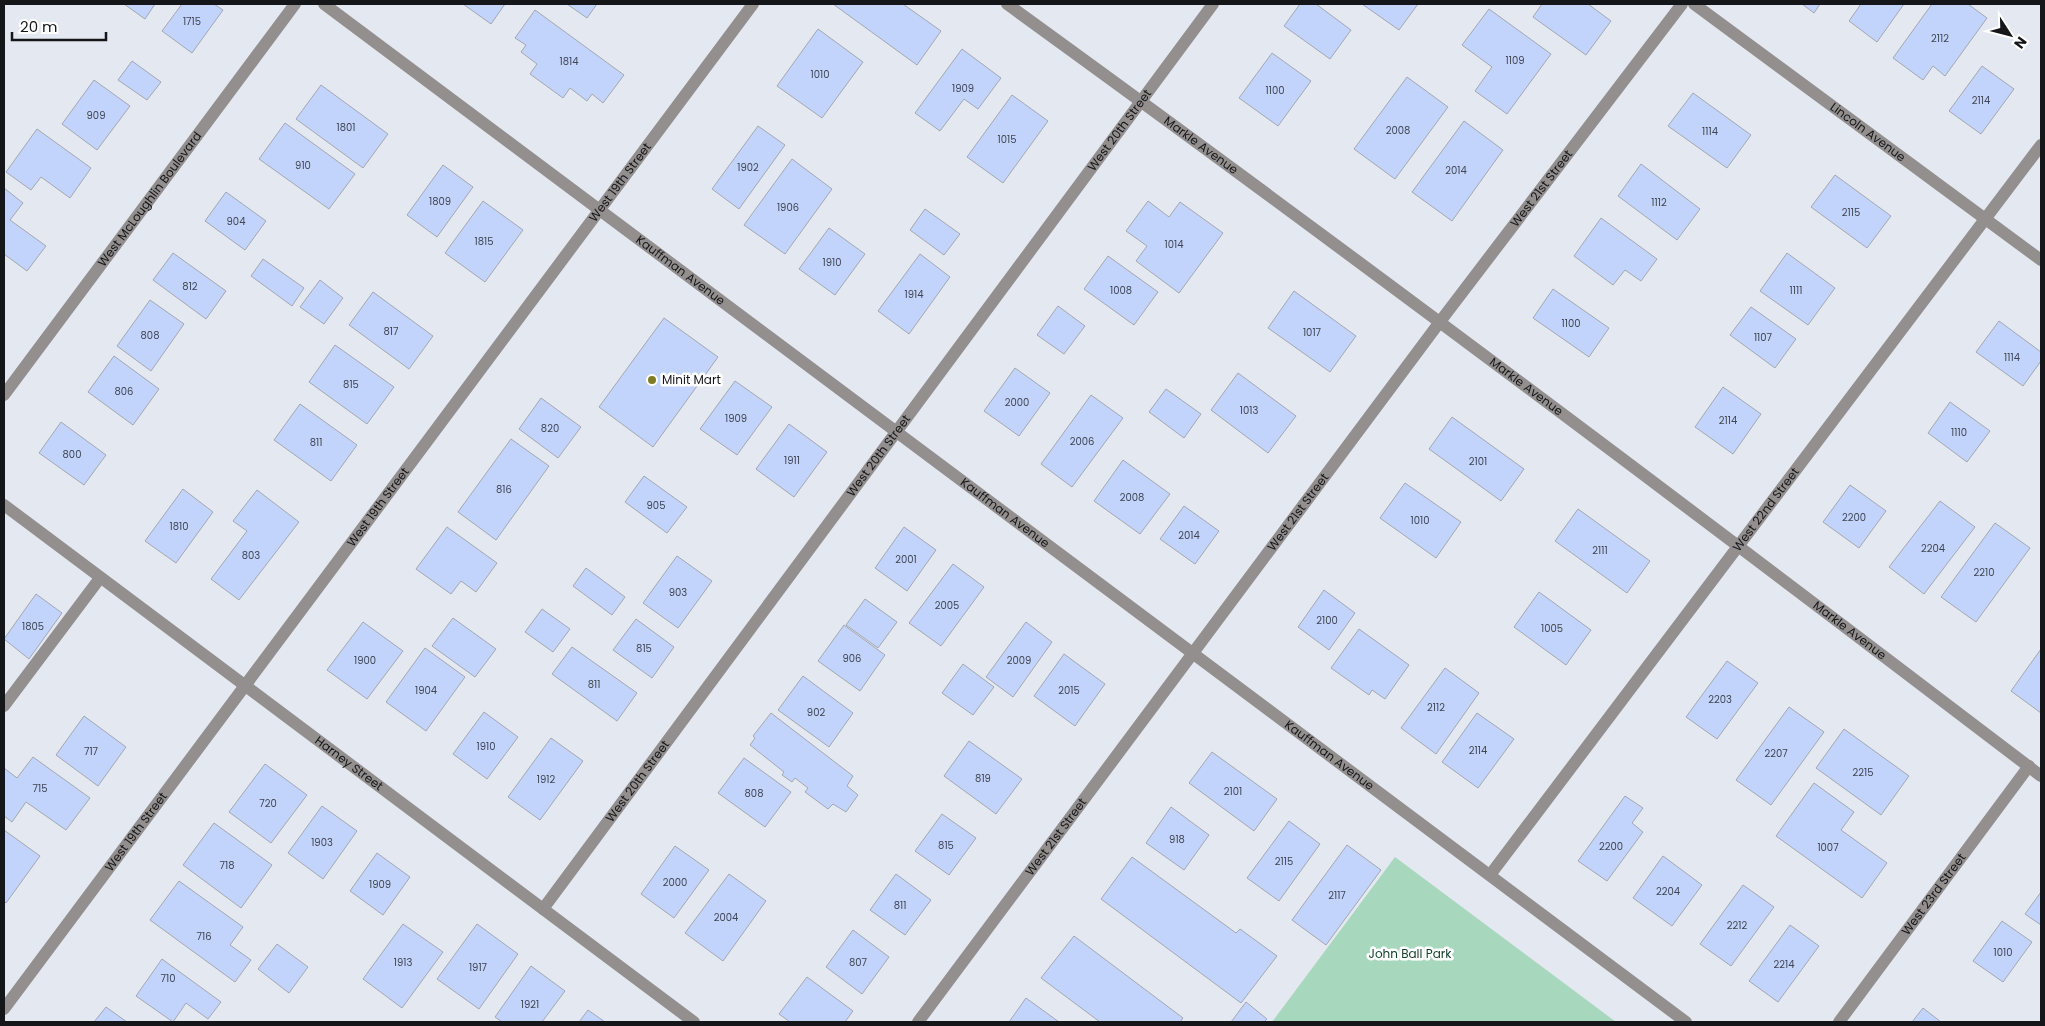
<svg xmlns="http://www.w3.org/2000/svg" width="2045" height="1026" font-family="Poppins,sans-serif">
<rect width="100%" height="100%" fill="#e4e8f1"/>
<!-- green -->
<path fill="#a7d8bd" d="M1395 857 1616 1022H1272Z"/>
<!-- building -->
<path fill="#c2d4fc" stroke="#a3a7b0" d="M124 4H155L145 19Z
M182 4H214L223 10 192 53 162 31Z
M463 4H505L491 24Z
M567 4H597L587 18Z
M833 4H903L941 31 917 65Z
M1300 4H1316L1351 30 1330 59 1284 26Z
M1362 4H1418L1399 30Z
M1542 4H1588L1611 21 1586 55 1533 17Z
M1802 4H1820L1814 13Z
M1861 4H1904L1877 42 1849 21Z
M1932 4H1968L1987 18 1945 76 1933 66 1923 80 1893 58Z
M1489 9 1551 54 1507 114 1475 91 1492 67 1462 45Z
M535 10 624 75 603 103 592 94 587 101 570 88 563 98 530 74 537 64 521 52 526 45 515 38Z
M818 29 863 62 822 118 777 86Z
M962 49 1001 78 978 109 964 99 940 131 915 113Z
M1272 53 1311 81 1278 126 1239 98Z
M132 61 161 82 147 100 118 80Z
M1982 66 2014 89 1981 134 1949 111Z
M1407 77 1448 107 1395 179 1354 149Z
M94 80 130 106 97 150 62 124Z
M321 85 388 134 363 168 296 119Z
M1693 93 1751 135 1727 168 1668 126Z
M1012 95 1048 121 1003 183 967 157Z
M1464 121 1503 150 1452 221 1412 192Z
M285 123 355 174 329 209 259 159Z
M758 126 785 145 739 209 712 189Z
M37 129 91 168 70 198 41 177 31 190 6 172Z
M792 159 832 189 785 254 744 225Z
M1641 164 1700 209 1677 240 1618 196Z
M443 165 473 187 437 237 407 215Z
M1835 175 1891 216 1867 248 1811 207Z
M4 188 23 203 10 220 46 246 27 271 4 254Z
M226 192 266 221 245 250 205 221Z
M483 201 523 230 485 282 445 253Z
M1148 201 1169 217 1180 202 1223 233 1179 293 1136 261 1147 246 1126 231Z
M925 209 960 234 944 255 910 230Z
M1601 218 1657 259 1641 281 1625 270 1613 285 1574 256Z
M829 228 865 254 835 295 799 269Z
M173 253 226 291 206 319 153 280Z
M1787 253 1835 288 1808 325 1760 291Z
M920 254 950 277 909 334 878 311Z
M1108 256 1158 292 1134 325 1084 289Z
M263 259 304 288 292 306 251 276Z
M320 280 343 298 324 324 300 307Z
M1553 289 1609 328 1589 357 1533 318Z
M1294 291 1356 336 1330 372 1268 328Z
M373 292 433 336 409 369 349 325Z
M150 300 184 324 151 371 117 346Z
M1058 306 1085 326 1064 354 1037 335Z
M1751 307 1796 339 1775 368 1730 335Z
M664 318 718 357 653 447 599 407Z
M1999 321 2041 352V361L2023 386 1976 352Z
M335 345 394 387 367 424 309 382Z
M114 356 159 389 133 425 88 392Z
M1015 368 1050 393 1019 436 984 411Z
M1238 373 1296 416 1268 453 1211 410Z
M735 381 772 407 737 455 700 429Z
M1723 387 1761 414 1733 454 1695 427Z
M1166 389 1201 414 1184 438 1149 412Z
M1091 395 1123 418 1072 487 1041 464Z
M541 398 581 427 558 458 519 429Z
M1950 402 1990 431 1967 462 1928 433Z
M300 404 357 445 331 481 274 440Z
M1452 417 1524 469 1501 501 1429 449Z
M61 422 106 455 84 485 39 453Z
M789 424 827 452 794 497 756 469Z
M511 439 549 466 496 540 458 512Z
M1123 460 1170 494 1140 534 1094 501Z
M644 476 687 507 667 533 625 502Z
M1405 483 1461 522 1436 558 1380 518Z
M1850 485 1886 511 1859 548 1823 522Z
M183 489 213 512 176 563 145 541Z
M257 490 299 522 239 600 211 579 247 531 233 521Z
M1940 501 1975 527 1924 594 1889 567Z
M1184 506 1219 531 1195 564 1160 539Z
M1578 509 1650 561 1627 593 1555 541Z
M1995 523 2030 548 1976 622 1941 597Z
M447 527 497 563 476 592 461 581 451 594 416 569Z
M904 527 936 550 907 591 875 568Z
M677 556 712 581 678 628 643 603Z
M953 564 984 587 941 646 909 623Z
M586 568 625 597 612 615 573 586Z
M1324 590 1355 613 1329 650 1298 627Z
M1539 592 1591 630 1566 665 1514 627Z
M36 594 62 613 29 659 4 639Z
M865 599 897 622 878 648 846 625Z
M542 609 570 629 553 652 525 632Z
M453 618 496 649 475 677 432 646Z
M636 619 674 647 652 678 613 650Z
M363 622 403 651 367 699 327 670Z
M1026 622 1052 642 1013 697 986 677Z
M844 625 885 655 860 691 818 661Z
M1359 629 1409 665 1385 699 1372 690 1369 695 1331 668Z
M572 647 637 693 617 721 552 674Z
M425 648 465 677 426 731 386 702Z
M2041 649V713L2011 691Z
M1064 654 1105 684 1075 726 1034 696Z
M1727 661 1758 683 1717 739 1686 717Z
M963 664 994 687 973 715 942 693Z
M1445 668 1479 693 1436 754 1401 728Z
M803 676 853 713 829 747 778 710Z
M1789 707 1824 732 1771 805 1736 780Z
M484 712 518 737 487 779 453 754Z
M771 713 853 776 847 786 858 795 846 812 833 804 828 809 805 792 808 788 795 778 792 782 782 775 784 772 750 745 755 738 753 736Z
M1477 713 1514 739 1478 788 1442 762Z
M84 716 126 747 98 786 56 755Z
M1844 729 1909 776 1881 815 1816 768Z
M551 738 583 761 540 820 508 797Z
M969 741 1022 779 996 814 944 776Z
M1212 752 1277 799 1254 831 1189 783Z
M33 757 90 798 66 830 26 802 12 822 4 816V768L17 778Z
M744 758 791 792 765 827 718 793Z
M265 764 307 795 271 843 229 812Z
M1814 783 1854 812 1841 830 1887 863 1862 898 1776 836Z
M1625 796 1643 808 1632 823 1643 832 1607 881 1578 861Z
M322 806 357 831 323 879 288 853Z
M1171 807 1209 835 1184 870 1146 843Z
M942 814 976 838 949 875 915 851Z
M1289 821 1320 844 1279 901 1247 878Z
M214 823 272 865 241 908 183 865Z
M4 830 40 856 6 903 4 901Z
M1347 845 1381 870 1326 945 1292 920Z
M675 846 709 870 674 918 641 894Z
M377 853 410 877 383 915 350 891Z
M1663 856 1702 885 1672 926 1633 898Z
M1132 857 1236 933 1240 929 1277 956 1241 1003 1101 899Z
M729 874 766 901 723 961 685 933Z
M896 874 931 900 905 935 870 910Z
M179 881 243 927 230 945 251 960 235 982 150 920Z
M1743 885 1774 907 1731 966 1700 944Z
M2041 892V925L2025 914Z
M2002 921 2032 942 2003 982 1973 961Z
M403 924 443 952 402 1008 363 979Z
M477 924 518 954 479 1009 437 979Z
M1790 925 1819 946 1778 1002 1749 981Z
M853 930 889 957 862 994 826 967Z
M1074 936 1183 1018 1180 1022H1100L1041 978Z
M277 944 308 967 289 993 258 969Z
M162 959 221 1002 208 1019 186 1003 173 1022 136 996Z
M531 966 565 991 542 1022H502L495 1017Z
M807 977 853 1011 845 1022H790L779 1014Z
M1026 998 1059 1022H1009Z
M1246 1002 1267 1019 1264 1022H1231Z
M106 1007 127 1022H94Z
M1923 1008 1941 1022H1912Z
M588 1010 605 1022H579Z"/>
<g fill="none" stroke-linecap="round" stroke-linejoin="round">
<!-- service -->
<path stroke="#948f8f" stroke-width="12" d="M4 706 100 578"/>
<!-- minor -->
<g stroke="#948f8f" stroke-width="12">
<path id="s1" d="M1007 4C1355 256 1699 515 2041 776"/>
<path id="s2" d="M1694 4 2041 260"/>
<path id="s3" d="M4 395 295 4"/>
<path id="s4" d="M4 505 694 1022"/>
<path id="s5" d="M1490 875 2041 145"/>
<path id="s6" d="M543 909 1213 4"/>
<path id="s7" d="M4 1009 753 4"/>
<path id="s8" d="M918 1022 1439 323 1682 4"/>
<path id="s9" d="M1839 1022 2029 766"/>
</g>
<!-- tertiary -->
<path stroke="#948f8f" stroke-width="12" id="s10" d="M324 4 1686 1022"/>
</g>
<!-- markers -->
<circle fill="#7e7c24" stroke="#fff" stroke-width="2" cx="652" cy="380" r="5"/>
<g text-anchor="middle" stroke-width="5" stroke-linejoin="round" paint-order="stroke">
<!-- number labels -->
<g font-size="10" fill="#404652">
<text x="192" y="25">1715</text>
<text x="1940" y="42">2112</text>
<text x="1515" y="64">1109</text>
<text x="569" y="65">1814</text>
<text x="820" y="78">1010</text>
<text x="963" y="92">1909</text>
<text x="1275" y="94">1100</text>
<text x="1981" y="104">2114</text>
<text x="96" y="119">909</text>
<text x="346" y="131">1801</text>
<text x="1398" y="134">2008</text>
<text x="1710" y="135">1114</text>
<text x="1007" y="143">1015</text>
<text x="303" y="169">910</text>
<text x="748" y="171">1902</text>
<text x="1456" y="174">2014</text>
<text x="440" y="205">1809</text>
<text x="1659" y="206">1112</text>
<text x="788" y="211">1906</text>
<text x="1851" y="216">2115</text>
<text x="236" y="225">904</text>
<text x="484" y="245">1815</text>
<text x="1174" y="248">1014</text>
<text x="832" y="266">1910</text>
<text x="190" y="290">812</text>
<text x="1121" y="294">1008</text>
<text x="1796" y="294">1111</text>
<text x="914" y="298">1914</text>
<text x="1571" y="327">1100</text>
<text x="391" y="335">817</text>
<text x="1312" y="336">1017</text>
<text x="150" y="339">808</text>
<text x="1763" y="341">1107</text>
<text x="2012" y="361">1114</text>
<text x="351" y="388">815</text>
<text x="124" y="395">806</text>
<text x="1017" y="406">2000</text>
<text x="1249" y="414">1013</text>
<text x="736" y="422">1909</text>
<text x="1728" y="424">2114</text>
<text x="550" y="432">820</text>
<text x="1959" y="436">1110</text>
<text x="1082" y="445">2006</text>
<text x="316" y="446">811</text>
<text x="72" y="458">800</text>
<text x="792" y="464">1911</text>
<text x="1478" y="465">2101</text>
<text x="504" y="493">816</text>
<text x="1132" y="501">2008</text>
<text x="656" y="509">905</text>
<text x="1854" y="521">2200</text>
<text x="1420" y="524">1010</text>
<text x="179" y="530">1810</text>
<text x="1189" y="539">2014</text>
<text x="1933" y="552">2204</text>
<text x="1600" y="554">2111</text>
<text x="251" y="559">803</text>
<text x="906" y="563">2001</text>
<text x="1984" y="576">2210</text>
<text x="678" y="596">903</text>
<text x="947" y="609">2005</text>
<text x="1327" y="624">2100</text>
<text x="33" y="630">1805</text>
<text x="1552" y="632">1005</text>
<text x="644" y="652">815</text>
<text x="852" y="662">906</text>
<text x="365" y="664">1900</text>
<text x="1019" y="664">2009</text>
<text x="594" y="688">811</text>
<text x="426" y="694">1904</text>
<text x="1069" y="694">2015</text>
<text x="1720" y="703">2203</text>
<text x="1436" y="711">2112</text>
<text x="816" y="716">902</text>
<text x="486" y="750">1910</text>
<text x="1478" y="754">2114</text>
<text x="91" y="755">717</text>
<text x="1776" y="757">2207</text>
<text x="1863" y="776">2215</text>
<text x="983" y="782">819</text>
<text x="546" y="783">1912</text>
<text x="40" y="792">715</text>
<text x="1233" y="795">2101</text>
<text x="754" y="797">808</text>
<text x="268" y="807">720</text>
<text x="1177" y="843">918</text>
<text x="322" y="846">1903</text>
<text x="946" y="849">815</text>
<text x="1611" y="850">2200</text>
<text x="1828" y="851">1007</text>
<text x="1284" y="865">2115</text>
<text x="227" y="869">718</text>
<text x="675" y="886">2000</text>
<text x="380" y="888">1909</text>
<text x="1668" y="895">2204</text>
<text x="1337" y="899">2117</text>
<text x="900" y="909">811</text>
<text x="726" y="921">2004</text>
<text x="1737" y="929">2212</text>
<text x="204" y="940">716</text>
<text x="2003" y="956">1010</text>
<text x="403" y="966">1913</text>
<text x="858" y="966">807</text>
<text x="1784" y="968">2214</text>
<text x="478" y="971">1917</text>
<text x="168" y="982">710</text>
<text x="530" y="1008">1921</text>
</g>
<!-- street labels -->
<g font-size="12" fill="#151619" stroke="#fff">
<text dy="4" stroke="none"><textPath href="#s6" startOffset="969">West 20th Street</textPath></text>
<text dy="4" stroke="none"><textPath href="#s2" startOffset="216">Lincoln Avenue</textPath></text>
<text dy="4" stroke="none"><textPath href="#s1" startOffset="240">Markle Avenue</textPath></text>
<text dy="4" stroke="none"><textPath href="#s7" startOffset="1031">West 19th Street</textPath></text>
<text dy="4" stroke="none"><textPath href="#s8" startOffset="1041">West 21st Street</textPath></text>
<text dy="4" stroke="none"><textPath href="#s3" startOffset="244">West McLoughlin Boulevard</textPath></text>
<text dy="4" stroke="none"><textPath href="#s10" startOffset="445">Kauffman Avenue</textPath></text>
<text dy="4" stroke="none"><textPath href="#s1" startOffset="645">Markle Avenue</textPath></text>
<text dy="4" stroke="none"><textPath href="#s6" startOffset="564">West 20th Street</textPath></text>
<text dy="4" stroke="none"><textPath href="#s7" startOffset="626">West 19th Street</textPath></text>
<text dy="4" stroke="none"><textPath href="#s5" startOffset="458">West 22nd Street</textPath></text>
<text dy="4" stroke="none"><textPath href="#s8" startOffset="636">West 21st Street</textPath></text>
<text dy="4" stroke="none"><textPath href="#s10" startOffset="850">Kauffman Avenue</textPath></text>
<text dy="4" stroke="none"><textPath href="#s1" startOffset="1050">Markle Avenue</textPath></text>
<text dy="4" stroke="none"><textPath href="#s10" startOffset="1255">Kauffman Avenue</textPath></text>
<text dy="4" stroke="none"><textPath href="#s4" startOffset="431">Harney Street</textPath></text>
<text dy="4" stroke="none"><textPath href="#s6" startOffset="159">West 20th Street</textPath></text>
<text dy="4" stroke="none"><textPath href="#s7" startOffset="221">West 19th Street</textPath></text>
<text dy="4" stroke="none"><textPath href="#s8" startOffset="231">West 21st Street</textPath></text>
<text dy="4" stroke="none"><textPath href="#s9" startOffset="159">West 23rd Street</textPath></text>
</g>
<!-- poi labels -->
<g font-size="12" fill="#151619" stroke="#fff" text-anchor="start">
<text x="662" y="384">Minit Mart</text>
</g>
<!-- park labels -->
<g font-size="12" fill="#103e2a" stroke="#fff">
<text x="1410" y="958">John Ball Park</text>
</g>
</g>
<!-- border -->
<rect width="2045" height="1026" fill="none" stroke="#151619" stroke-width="10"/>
<!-- north arrow -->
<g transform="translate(2010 35) rotate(126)" stroke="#ffffff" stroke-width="4" paint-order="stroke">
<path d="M0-4L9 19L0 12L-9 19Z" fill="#151619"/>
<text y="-8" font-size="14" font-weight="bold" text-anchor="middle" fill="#151619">N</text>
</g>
<!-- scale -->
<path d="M12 32v8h94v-8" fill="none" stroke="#151619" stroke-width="2.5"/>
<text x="20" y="32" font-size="15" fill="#151619" stroke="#ffffff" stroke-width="4" paint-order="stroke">20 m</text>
</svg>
